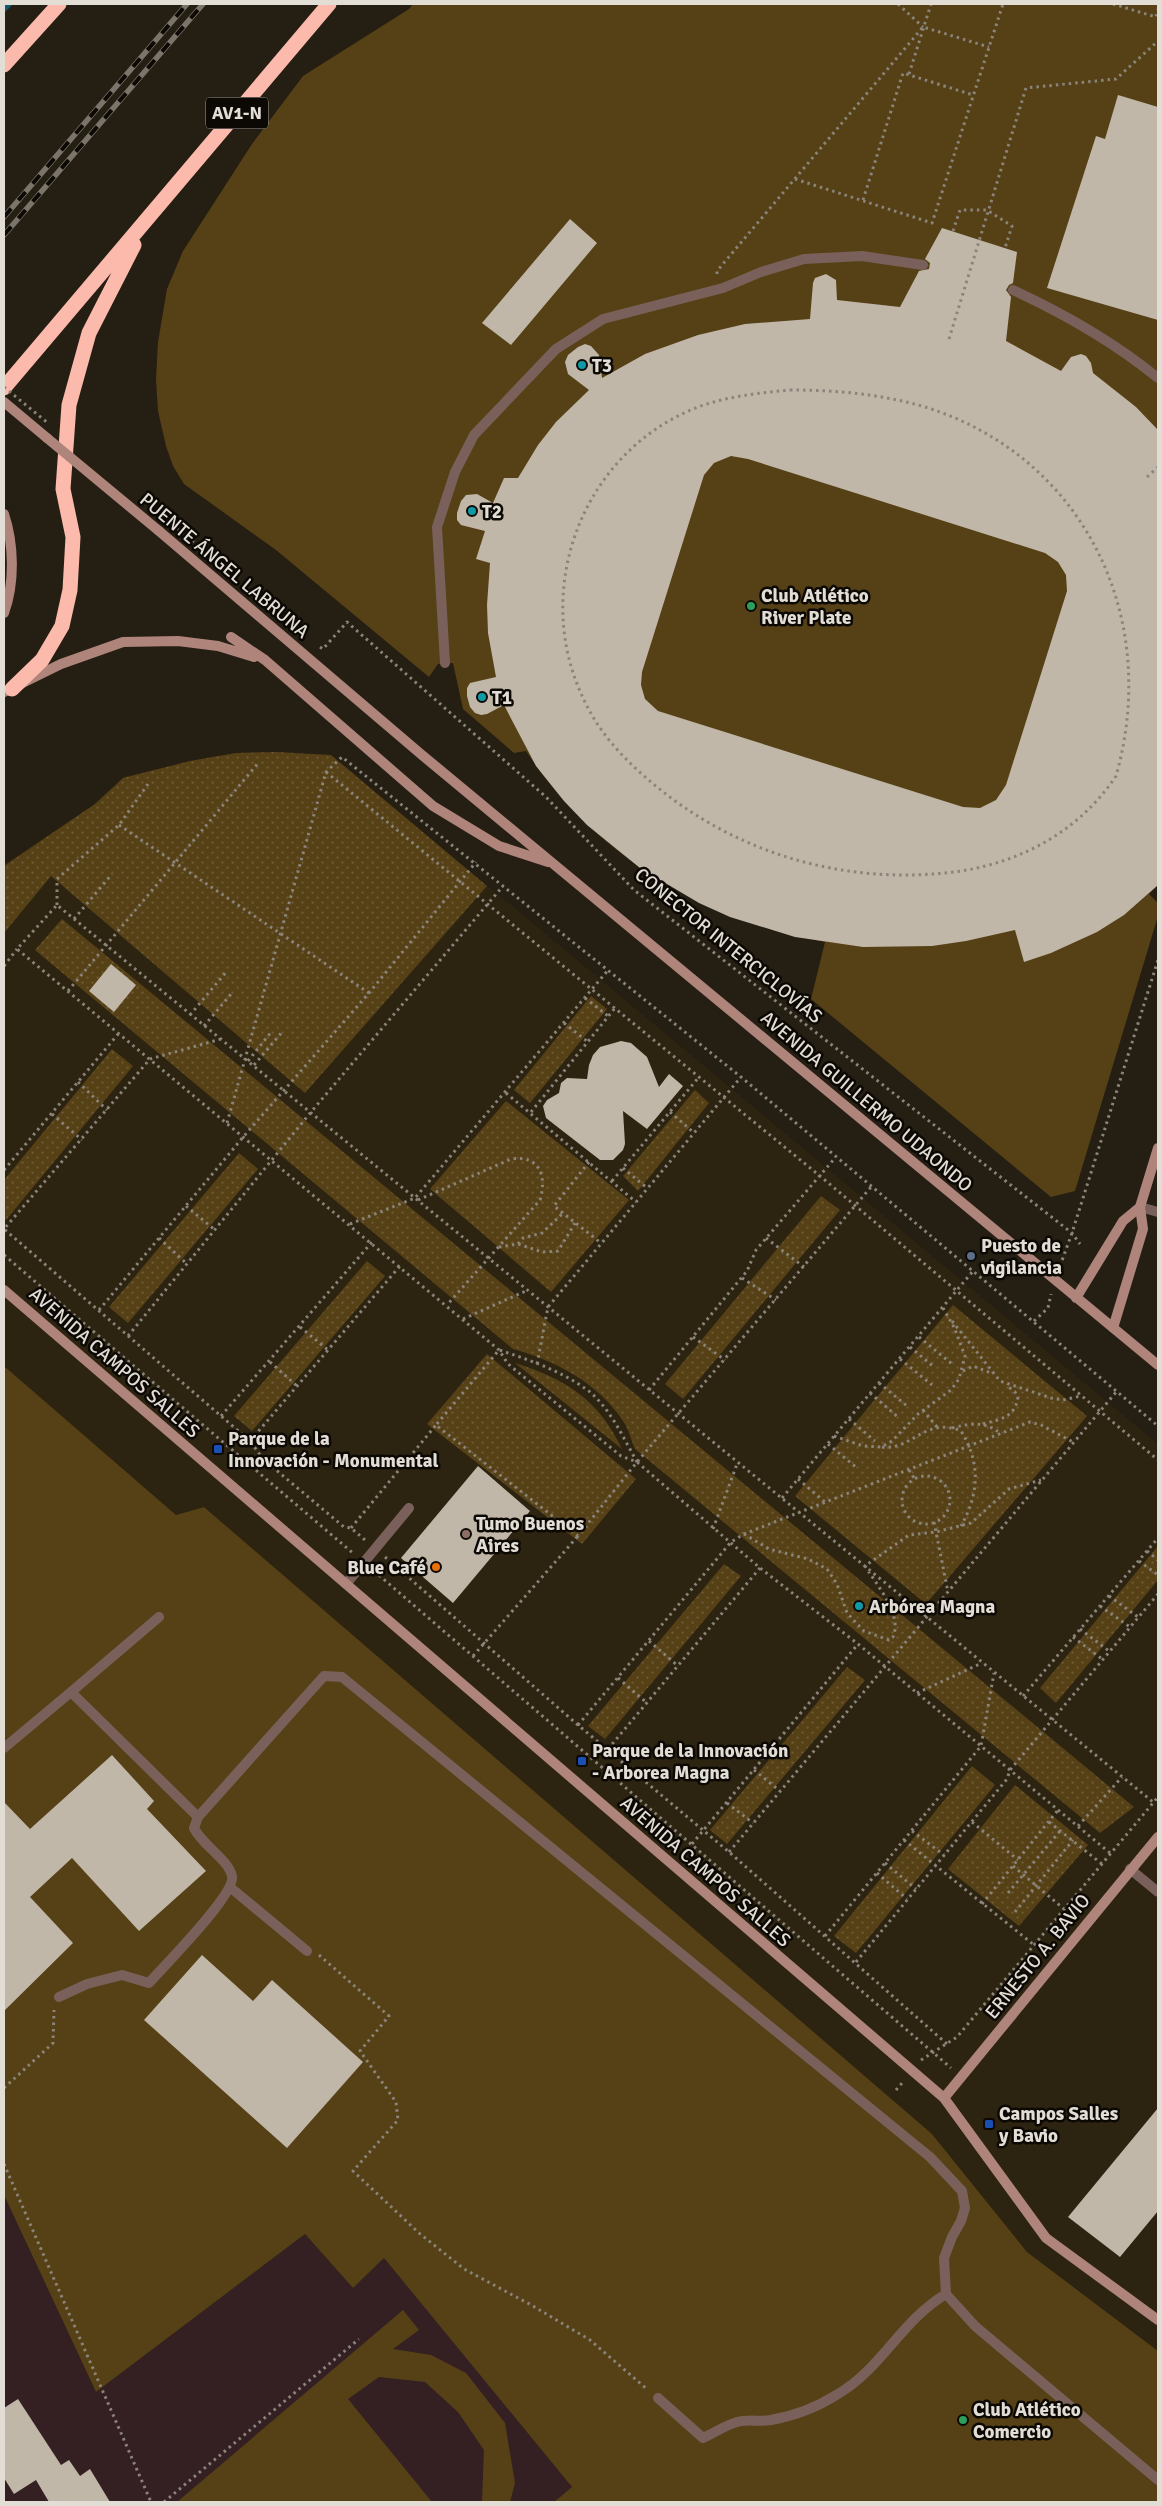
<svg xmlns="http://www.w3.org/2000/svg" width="1162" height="2506" font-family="Signika,sans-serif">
<defs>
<pattern id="green-dots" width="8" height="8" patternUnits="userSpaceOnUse" patternTransform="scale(1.25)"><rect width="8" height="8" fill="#564016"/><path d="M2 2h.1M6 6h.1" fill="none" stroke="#6e5b37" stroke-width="1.8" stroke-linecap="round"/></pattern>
</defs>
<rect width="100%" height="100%" fill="#251e12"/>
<!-- built -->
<path fill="#2d2311" d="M247 752 331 755 1158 1444V2351L1027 2252 932 2134 204 1507 176 1515 4 1366V864L97 802 125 776 214 756Z"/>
<!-- education -->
<path fill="#342023" d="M4 2195 96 2392 305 2234 353 2288 384 2258 573 2488 554 2502H4Z"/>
<!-- green -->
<path fill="url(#green-dots)" d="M277 752 331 755 487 886 305 1093 51 876 4 933V866L95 804 123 778 190 761 236 753Z
M62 919 1134 1807 1100 1833 635 1449C631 1440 629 1429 623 1421 598 1383 556 1361 513 1349L35 950Z
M591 996 607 1009 530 1103 514 1090Z
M112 1049 133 1066 6 1220 4 1218V1180Z
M695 1090 709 1103 638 1191 623 1176Z
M506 1101 629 1200 551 1292 430 1189Z
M239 1153 258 1169 128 1323 109 1307Z
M821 1196 840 1210 683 1399 665 1384Z
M367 1261 385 1276 252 1431 234 1416Z
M953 1305 1087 1416 926 1604 795 1496Z
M487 1354 636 1479 582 1544 427 1424Z
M515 1363C566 1379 599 1400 622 1449Z
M1158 1546V1580L1056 1703 1040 1688Z
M724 1564 741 1576 605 1739 588 1726Z
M847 1667 865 1680 727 1844 710 1830Z
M972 1766 995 1785 856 1953 834 1936Z
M1015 1785 1088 1845 1019 1926 948 1869Z"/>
<!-- pitch -->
<path fill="#564016" d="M413 4H1158V885L1149 894 1158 903V916L1075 1191 1051 1197 811 999 825 942C703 919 595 856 526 751L514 753 463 709 453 663 438 664 429 677 276 550 184 484 173 466 166 446 158 411 156 379 158 342 167 289 183 251 252 144 303 76 409 9Z
M4 1366 176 1515 204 1507 932 2134 1027 2252 1158 2351V2502H554L572 2487 384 2258 353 2288 305 2234 96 2392 4 2195Z
M403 2310 419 2330 393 2349 431 2355 466 2373 505 2423 515 2483 510 2502H482L484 2450 458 2412 425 2382 379 2377 348 2399 432 2502H177Z"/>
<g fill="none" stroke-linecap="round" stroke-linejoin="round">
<!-- stream -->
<path stroke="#135872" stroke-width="6" d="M4 9 9 4"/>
</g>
<!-- building -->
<path fill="#c0b7a8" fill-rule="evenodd" d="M1118 95 1158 107V320L1047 288 1096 136 1105 139Z
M570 219 597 243 511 345 482 323Z
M942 228 1017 252 1013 283 1009 285 1006 290 1011 297 1006 341 1061 371 1071 357 1081 354 1086 356 1091 363 1093 373 1136 407 1158 430V885L1124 915 1097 932 1051 953 1024 962 1015 930 966 941 932 946 863 947 795 937 730 917 699 903 640 868 587 825 564 801 536 766 504 705 487 714 481 715 475 713 470 707 467 696V688L470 683 496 677 488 633 487 605 490 563 476 559 485 531 461 525 457 520V513L461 501 466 495 477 494 493 503 504 478H518L538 445 556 422 589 390 568 374 565 362 568 355 578 347 585 344 591 346 599 355 602 378 645 354 698 335 745 324 810 319 813 283 815 278 826 274 836 280 837 300 900 307 919 271 929 269 930 263 925 259ZM731 456 748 459 1045 553 1058 562 1066 575 1067 591 1006 785 996 800 980 808 963 807 658 711 645 699 641 685 642 672 704 475 714 463Z
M111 964 136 985 114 1012 89 991Z
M621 1041 631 1043 647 1057 659 1087 669 1074 683 1086 647 1129 623 1111 625 1144 623 1150 613 1160H600L546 1118 543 1106 547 1100 559 1093 561 1083 567 1078 587 1079 589 1065 593 1055 600 1047Z
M478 1466 530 1511 453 1603 401 1558Z
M112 1755 154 1801 147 1809 206 1871 139 1931 72 1858 30 1897 73 1943 4 2011V1802L30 1829Z
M202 1955 253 2001 272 1980 363 2062 287 2148 144 2020Z
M1158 2108V2211L1120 2257 1068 2217Z
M18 2399 61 2465 69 2460 80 2476 90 2469 110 2502H49L36 2480 14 2494 4 2478V2408Z"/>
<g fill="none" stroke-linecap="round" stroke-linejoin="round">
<!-- path -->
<path stroke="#8a847a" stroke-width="3" stroke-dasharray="2.5 4" stroke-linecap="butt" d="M898 4 923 27
M1113 4 1156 17 1158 9
M909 74 931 4
M795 179 932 223 1003 4
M863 200 903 73 973 95
M953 231 960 210H987L1012 226 1005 248
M717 274V271L923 27 989 47
M949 339 1026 88 1116 79 1158 41
M790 390C836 390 881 394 925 407 1081 455 1162 614 1116 776 1080 830 1024 861 961 871 849 887 737 855 651 782 625 760 601 735 586 704 529 593 581 452 698 407 728 396 759 393 790 390Z
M1147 477 1158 467
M320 647 323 649 347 622 546 797 634 890 1072 1233 1080 1244
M326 772 820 1176 1158 1460
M119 825 369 993
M57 905V879L119 825 148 784
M74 919 112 874
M4 966 17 949
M68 991 259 762
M585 998 608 1016
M190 1015 227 971
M564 1023 588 1042
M204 1026 231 994
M221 1039 150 1059 4 1229 250 1441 263 1459 344 1527 351 1528 365 1540
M248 1061 272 1031
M254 1065 283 1031
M78 1082 107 1110
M506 1093 636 1202
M531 1112 615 1008
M670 1112 693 1132
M52 1114 82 1140
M227 1123 326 772 342 757 741 1077 1158 1426
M589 1162 554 1206 601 1243
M623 1168 647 1188
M4 1170 119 1033
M612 1181 699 1077
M418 1200 511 1159C540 1155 547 1176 540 1200L447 1305
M186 1206 215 1230
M350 1224 415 1198 609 969
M159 1238 187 1264
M766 1238 804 1267
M518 1244 523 1238 542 1233 563 1213
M499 1247 518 1244 542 1252 558 1251 575 1223
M4 1255 354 1554
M1060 1266 1072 1233 1158 960
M742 1278 776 1300
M99 1310 244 1136 369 993 476 862
M463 1319 528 1290
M952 1321 1000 1381 1051 1398 1063 1400 1081 1396
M1034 1321 1048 1308 1051 1294
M300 1327 328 1350
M128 1336 311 1112 503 886
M693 1337 725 1360
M919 1337 952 1364
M910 1347 934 1367
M900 1359 932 1385
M270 1362 297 1386
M537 1364 548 1307 741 1077
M963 1371 973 1366 991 1373
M879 1383 907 1406
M649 1390 747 1271 756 1250 835 1158
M870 1393 899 1418
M923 1410 937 1427
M221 1416 372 1242
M849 1419 875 1441
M983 1424C1000 1419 1015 1418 1018 1397L1015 1392 1006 1385
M952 1428C971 1423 986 1421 1001 1434
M834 1436 863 1446 881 1447 892 1441 918 1414 951 1390 959 1379 965 1356 954 1327 943 1308
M250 1441 400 1266
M828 1444 857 1468
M882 1447C912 1451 925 1416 961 1431 981 1463 979 1494 961 1526
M637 1462C624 1439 611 1410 590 1392 564 1372 530 1360 499 1350L436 1425 578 1536 637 1462 871 1187
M909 1470 914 1478
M902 1500a24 24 0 1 1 48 0a24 24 0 1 1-48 0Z
M798 1479 825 1502
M782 1498 973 1271
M934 1522 948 1592
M351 1528 436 1425
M713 1529 737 1464
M744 1534 769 1549 808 1559 827 1569 837 1584 847 1613 864 1631 889 1640 893 1637C903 1615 876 1584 865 1566L909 1535 936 1532 971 1523 1009 1489 1041 1480
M1147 1551 1158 1560
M385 1557 578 1725 729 1852 947 2044
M1139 1561 1158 1575
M374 1571 951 2068
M1109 1596 1138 1617
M1100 1606 1130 1627
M1080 1629 1109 1651
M1073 1637 1102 1659
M649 1641 678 1666
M473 1656 578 1536
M618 1678 647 1703
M917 1693 982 1663
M1023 1696 1158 1538
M578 1725 731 1542 744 1534 1030 1422 1041 1425 1073 1442
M608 1749 760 1568
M754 1770 780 1791
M727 1803 753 1823
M972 1822 1018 1860
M1049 1822 1102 1864
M1078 1826 1122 1777
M912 1831 944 1855
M904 1840 1034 1945
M692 1844 858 1644
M729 1852 1117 1391
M1110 1853 858 1644 760 1568 637 1462 621 1456 508 1364 499 1350 17 949 57 905 1153 1802
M885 1863 916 1889
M1013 1866 1064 1909
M877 1873 907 1899
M1008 1893 1060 1831
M982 1904 1058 1810
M1015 1912 1073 1840
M825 1936 981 1746 994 1673
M319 1955 389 2016 360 2051 396 2102 398 2120 353 2171 419 2233 464 2269 533 2306 590 2340 648 2390
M856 1962 1007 1779 1010 1770 1158 1594
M921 2060 957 2037 1158 1797
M4 2088 53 2043 54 2010
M896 2090 903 2082
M4 2164 151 2502
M164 2502 359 2339"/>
<!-- lane -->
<path stroke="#7a605a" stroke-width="10" d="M1013 290C1065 314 1114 342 1158 378
M445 663 437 527 455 472 474 435 556 349 603 319 723 288 761 272 804 259 862 256 923 265
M159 1617 71 1692 198 1817 324 1676 342 1677 930 2157 962 2191 965 2208 961 2221 952 2237 944 2258 946 2294 975 2326 1158 2480
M4 1748 71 1692
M1130 1869 1158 1892
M231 1888 307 1951
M59 1997 87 1984 122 1975 149 1983C164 1966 236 1894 232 1876 228 1859 202 1845 194 1828L198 1817
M658 2398 703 2438C714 2433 726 2425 737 2422 748 2419 760 2422 771 2420 794 2416 819 2406 838 2394 882 2368 901 2321 946 2294"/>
<!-- street -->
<path stroke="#7a605a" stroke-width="10" d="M1140 1207 1158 1212
M346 1584 409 1508"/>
<!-- secondary -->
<path stroke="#ae847b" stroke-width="10" d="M4 402 47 438
M4 514C14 544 15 583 4 613
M159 531 422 755 1158 1365
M231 637 265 660 433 806 499 846 548 862
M4 692 61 664 123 642 178 641 218 646 254 657
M4 1290 944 2098 1046 2238 1158 2320
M1076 1298 1123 1221 1140 1207
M1113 1328 1143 1229 1140 1207 1158 1148
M944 2098 1158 1837"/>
<!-- highway -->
<path stroke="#fbbaac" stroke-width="15" d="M4 65 59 4
M4 388 329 4
M12 689 42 660 62 626 70 590 73 537 63 489 69 405 89 333 134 245"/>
<defs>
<path id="rail" d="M4 217 187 4
M4 235 203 4"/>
</defs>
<!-- rail casing -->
<use href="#rail" stroke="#7b746a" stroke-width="5.5"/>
<!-- rail -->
<use href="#rail" stroke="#0c0905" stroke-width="4" stroke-dasharray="11" stroke-linecap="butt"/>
<!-- path-bridge -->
<path stroke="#8a847a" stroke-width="3" stroke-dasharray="2.5 4" stroke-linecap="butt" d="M4 387 49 424
M172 524 233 575"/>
<!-- secondary-bridge -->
<path stroke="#ae847b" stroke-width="10" d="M47 438 159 531"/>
</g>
<!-- markers -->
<g fill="#0f9aa8" stroke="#0c0905" stroke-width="2">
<circle cx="582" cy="365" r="5"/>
<circle cx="472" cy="511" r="5"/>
<circle cx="482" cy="697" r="5"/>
<circle cx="859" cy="1606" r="5"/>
</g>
<g fill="#2e9e5b" stroke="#0c0905" stroke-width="2">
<circle cx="751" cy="606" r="5"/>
<circle cx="963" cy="2420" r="5"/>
</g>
<circle fill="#5c6f8a" stroke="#0c0905" stroke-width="2" cx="971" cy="1256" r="5"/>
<g fill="#1a4fb4" stroke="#0c0905" stroke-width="2">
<rect x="213" y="1444" width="10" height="10" rx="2.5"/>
<rect x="577" y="1756" width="10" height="10" rx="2.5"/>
<rect x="984" y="2119" width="10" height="10" rx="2.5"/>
</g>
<circle fill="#8d6e63" stroke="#0c0905" stroke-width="2" cx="466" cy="1534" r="5"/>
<circle fill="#e8710a" stroke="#0c0905" stroke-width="2" cx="436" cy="1567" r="5"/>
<g text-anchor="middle" stroke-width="5" stroke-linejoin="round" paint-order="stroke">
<!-- shield labels -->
<rect fill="#0c0905" stroke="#a29d97" stroke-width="1" x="206" y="97.5" width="62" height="31" rx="4"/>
<g font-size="18" font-weight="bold" fill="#e2ddd5">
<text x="237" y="119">AV1-N</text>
</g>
<!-- poi labels -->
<g font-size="19" font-weight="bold" fill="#e2ddd5" stroke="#0c0905" text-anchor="start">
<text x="592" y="372">T3</text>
<text x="482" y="518">T2</text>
<text x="761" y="602">Club Atlético<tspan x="761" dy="22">River Plate</tspan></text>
<text x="492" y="704">T1</text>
<text x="981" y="1252">Puesto de<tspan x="981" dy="22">vigilancia</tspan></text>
<text x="228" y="1445">Parque de la<tspan x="228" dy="22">Innovación - Monumental</tspan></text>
<text x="476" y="1530">Tumo Buenos<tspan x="476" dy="22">Aires</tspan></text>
<text x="426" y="1574" text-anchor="end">Blue Café</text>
<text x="869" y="1613">Arbórea Magna</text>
<text x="592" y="1757">Parque de la Innovación<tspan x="592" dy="22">- Arborea Magna</tspan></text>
<text x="999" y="2120">Campos Salles<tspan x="999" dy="22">y Bavio</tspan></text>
<text x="973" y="2416">Club Atlético<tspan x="973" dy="22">Comercio</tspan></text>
</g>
<!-- street labels -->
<g font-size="19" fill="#e2ddd5" stroke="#0c0905">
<text transform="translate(225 565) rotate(40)" y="7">PUENTE ÁNGEL LABRUNA</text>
<text transform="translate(729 945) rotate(39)" y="7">CONECTOR INTERCICLOVÍAS</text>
<text transform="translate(867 1101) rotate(40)" y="7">AVENIDA GUILLERMO UDAONDO</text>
<text transform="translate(115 1362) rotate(41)" y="7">AVENIDA CAMPOS SALLES</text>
<text transform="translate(706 1871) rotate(41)" y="7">AVENIDA CAMPOS SALLES</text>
<text transform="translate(1037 1956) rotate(-51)" y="7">ERNESTO A. BAVIO</text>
</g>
</g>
<!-- border -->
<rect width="1162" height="2506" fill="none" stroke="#e2ddd5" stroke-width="10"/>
</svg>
